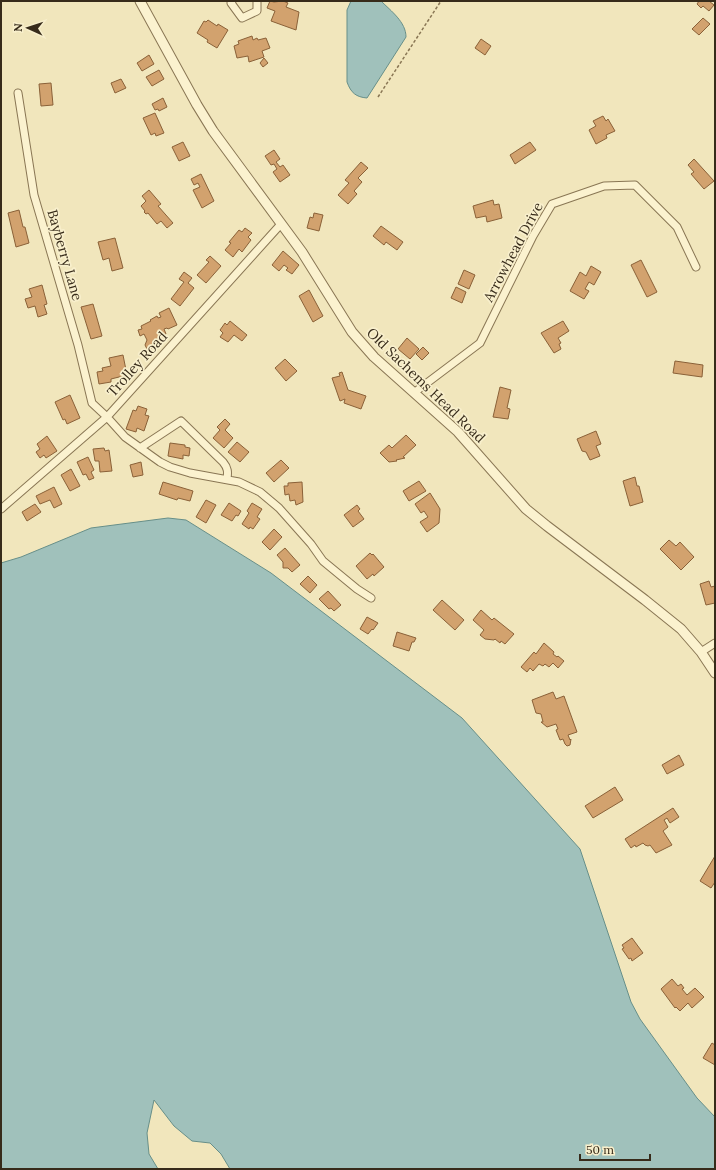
<svg xmlns="http://www.w3.org/2000/svg" width="716" height="1170" font-family="Lora,serif">
<rect width="100%" height="100%" fill="#f1e6bc"/>
<!-- water -->
<path fill="#a0c1bb" stroke="#678f89" d="M351 1H381C391 11 406 22 406 37L367 98C356 97 351 93 347 82V10Z
M168 518 186 520 271 573 462 718 580 849 631 1002 640 1019 697 1098 715 1117V1169H230L221 1154 210 1143 192 1141 174 1126 154 1100 147 1133 149 1154 158 1169H1V563L21 557 91 528Z"/>
<!-- building -->
<path fill="#d2a26e" stroke="#8a6138" d="M270 1 274 2 283 1 288 3 286 7 299 12 296 30 271 21 275 11 267 8Z
M699 1H709L714 5 709 11 703 6 701 8 697 4Z
M703 18 710 24 699 35 692 29Z
M208 20 217 26 218 24 228 30 217 48 207 42 208 40 197 33 204 21 206 22Z
M252 36 253 40 257 38 258 40 266 38 270 48 262 51 264 57 249 62 248 56 237 58 234 46 239 44 238 41Z
M481 39 491 46 485 55 475 48Z
M149 55 154 64 142 71 137 63Z
M264 58 268 63 263 67 260 63Z
M159 70 164 79 152 86 146 77Z
M121 79 126 88 115 93 111 83Z
M51 83 53 105 41 106 39 84Z
M163 98 167 107 159 111 158 109 155 110 152 104Z
M155 113 164 133 156 136 155 133 151 135 143 118Z
M603 116 606 121 608 119 615 131 606 135 607 138 596 144 589 130 596 126 593 121Z
M183 142 190 156 179 161 172 147Z
M530 142 536 150 515 164 510 155Z
M274 150 280 159 276 162 280 167 283 165 290 175 280 182 273 172 277 169 274 164 271 165 265 156Z
M694 159 714 181 704 189 691 174 694 172 688 165Z
M361 162 368 168 358 178 362 182 354 191 357 194 348 204 338 195 349 183 345 180Z
M201 174 214 201 202 208 193 190 200 187 198 183 194 185 191 179Z
M149 190 161 204 158 206 173 223 167 228 161 221 157 224 148 213 146 214 144 212 145 211 141 206 146 201 142 196Z
M493 200 494 205 499 204 502 218 487 222 486 216 476 218 473 206Z
M19 210 23 227H25L29 243 16 247 8 213Z
M314 213 323 215 319 231 307 228 310 217 313 218Z
M381 226 403 242 397 250 386 242 384 245 373 236Z
M245 228 252 233 248 237 251 240 242 252 239 249 233 257 225 250 231 243 229 242 239 230 242 232Z
M115 238 123 268 112 271 109 258 103 260 98 242Z
M283 251 299 265 292 274 286 270 288 268 284 265 279 271 272 265Z
M210 256 221 266 206 283 197 275 209 262 206 260Z
M641 260 657 292 647 297 631 265Z
M591 266 601 272 594 285 589 282 585 289 589 291 584 299 570 291 580 272 586 276Z
M464 270 475 275 469 289 458 284Z
M184 272 192 278 188 283 194 288 180 306 171 299 184 282 179 279Z
M42 285 47 304 44 305 47 314 38 317 35 306 28 308 25 299 32 297 29 289Z
M456 287 466 292 462 303 451 298Z
M309 290 323 316 313 322 299 296Z
M93 304 102 336 91 339 81 307Z
M169 308 177 325 168 329 167 328 164 329 166 334 164 335V340L161 341 157 339 153 340 156 347 150 349V348L147 349 145 345 147 340 144 334 140 336 138 330 142 329 141 326 151 321 150 320 157 316 158 318 161 317 159 313Z
M230 321 247 335 242 341 234 335 228 342 220 337 223 333 220 330 225 323 227 325Z
M563 321 569 331 558 338 561 343 559 344 561 349 554 353 541 333Z
M407 338 419 349 410 359 398 349Z
M423 347 429 353 422 360 416 354Z
M123 355 127 375 111 379V382L99 384 97 372 103 371 102 368 111 366 109 358Z
M285 359 297 371 286 381 275 368Z
M675 361 703 365 702 377 673 373Z
M342 372 348 390 366 396 361 409 344 403 345 399 340 401 332 378 340 376 339 373Z
M500 387 511 390 507 408 510 409 508 419 493 417Z
M70 395 80 418 67 424 65 419 63 420 55 402Z
M138 406 147 409 145 415 149 416 144 431 137 428 136 432 126 429 133 410 136 411Z
M225 419 230 424 225 430 233 438 224 448 213 438 220 430 217 427Z
M596 431 601 444 596 446 600 456 590 460 586 452 582 451 577 439Z
M406 435 416 445 403 457 405 458 396 460 397 461 389 462 380 453 389 445 392 448Z
M47 436 57 451 46 458 44 455 40 458 36 452 40 449 37 444Z
M237 442 249 452 240 462 228 452Z
M170 443 185 445V447L190 448 189 456 183 455V459L168 456Z
M104 448 105 451 109 450 112 471 100 472 99 461H95L93 449Z
M88 457 94 470 91 472 94 478 89 480 86 474 83 475 77 462Z
M281 460 289 468 274 482 266 473Z
M141 462 143 475 133 477 130 465Z
M71 469 80 486 70 491 61 475Z
M635 477 637 486H639L643 502 630 506 623 481Z
M419 481 426 491 409 501 403 491Z
M163 482 193 491 190 501 178 498 177 500 159 494Z
M302 482 303 502 296 505 295 500 290 501 289 494 285 495 284 486H288V483Z
M54 487 62 504 54 508 50 500 40 504 36 496Z
M430 493 440 509 439 523 427 532 420 522 428 517 424 511 421 513 415 504Z
M206 500 216 505 206 523 196 517Z
M229 503 241 511 238 516 236 515 232 521 221 515Z
M252 503 262 509 257 517 260 519 253 529 250 527 249 529 242 524 249 513 247 511Z
M35 504 41 512 27 521 22 512Z
M357 505 360 509 358 511 364 519 353 527 344 515Z
M274 529 282 537 270 550 262 542Z
M669 540 676 546 680 542 694 557 681 570 660 549Z
M285 548 300 565 292 572 288 568H283V562L277 555Z
M370 553 372 555 373 554 384 567 374 576 373 574 367 579 356 566Z
M308 576 317 585 310 593 300 584Z
M709 581 711 587 715 586V603L706 605 700 584Z
M328 591 341 605 334 611 331 608 329 609 319 599Z
M442 600 464 620 455 630 433 610Z
M481 610 492 620 494 618 514 634 505 644 501 641 500 643 495 639 494 640 485 639 480 635 484 630 473 620Z
M367 617 378 623 373 630 372 629 368 634 360 629Z
M397 632 416 638 414 642H412L409 651 393 646Z
M544 643 554 652 553 654 557 657 558 656 564 661 558 668 553 663 549 667 545 664 543 666 539 664 533 671 530 668 527 672 521 667 534 652 536 654Z
M553 692 556 699 564 696 577 732 568 735 570 740 571 739 570 745 567 746 565 744 563 739 560 740 556 730 558 729 556 724 547 727 541 722H543L541 714 536 713 532 700Z
M679 755 684 765 667 774 662 765Z
M615 787 623 800 593 818 585 806Z
M673 808 679 817 670 823 667 818 664 820 668 827 663 831 672 845 656 853 650 845 648 846 645 845 643 843 636 847 635 845 631 848 625 839Z
M715 856V882L711 888 700 881Z
M632 938 643 953 632 961 631 958 629 959 622 949 624 948 622 945Z
M672 979 678 986 681 984 684 988 682 989 687 995 695 988 704 997 692 1008 688 1003 680 1011 676 1007 675 1008 661 989Z
M712 1043 715 1045V1065L703 1058Z"/>
<g fill="none" stroke-linecap="round" stroke-linejoin="round">
<defs>
<path id="minor" d="M232 1 231 3 242 18 257 11V1
M18 93 34 195 78 345 92 403 107 417 125 437 160 462 170 467 190 473 239 482 260 492 279 508 311 544 323 561 357 589 371 598
M415 392 480 343 533 236 552 204 604 186 635 185 677 227 696 267
M140 448 181 421 223 462C228 468 228 472 227 479
M1 509 107 417 281 224
M701 652 715 643"/>
<path id="tertiary" d="M140 1 197 105 213 131 302 252 352 332 374 357 458 432 526 509 547 526 645 600 681 629 701 652 715 673"/>
</defs>
<!-- minor casing -->
<use href="#minor" stroke="#897654" stroke-width="9"/>
<!-- tertiary casing -->
<use href="#tertiary" stroke="#897654" stroke-width="11"/>
<!-- path -->
<path stroke="#897654" stroke-width="1.5" stroke-dasharray="3 2" stroke-linecap="butt" d="M378 97 441 1"/>
<!-- minor -->
<use href="#minor" stroke="#fbf2cf" stroke-width="7"/>
<!-- tertiary -->
<use href="#tertiary" stroke="#fbf2cf" stroke-width="9"/>
</g>
<g text-anchor="middle" stroke-width="3.5" stroke-linejoin="round" paint-order="stroke">
<!-- street labels -->
<g font-size="14" fill="#372b1a" stroke="#f8efcc">
<text transform="translate(513 252) rotate(-62)" y="5">Arrowhead Drive</text>
<text transform="translate(65 255) rotate(74)" y="5">Bayberry Lane</text>
<text transform="translate(137 364) rotate(-48)" y="5">Trolley Road</text>
<text transform="translate(426 385) rotate(44)" y="5">Old Sachems Head Road</text>
</g>
</g>
<!-- border -->
<rect width="716" height="1170" fill="none" stroke="#372b1a" stroke-width="4"/>
<!-- north arrow -->
<g transform="translate(28 28) rotate(273)" stroke="#f8efcc" stroke-width="3" paint-order="stroke">
<path d="M0-3L7 15L0 10L-7 15Z" fill="#372b1a"/>
<text y="-6" font-size="11" font-weight="bold" text-anchor="middle" fill="#372b1a">N</text>
</g>
<!-- scale -->
<path d="M580 1154v6h70v-6" fill="none" stroke="#372b1a" stroke-width="2"/>
<text x="586" y="1154" font-size="12" fill="#372b1a" stroke="#f8efcc" stroke-width="3" paint-order="stroke">50 m</text>
</svg>
